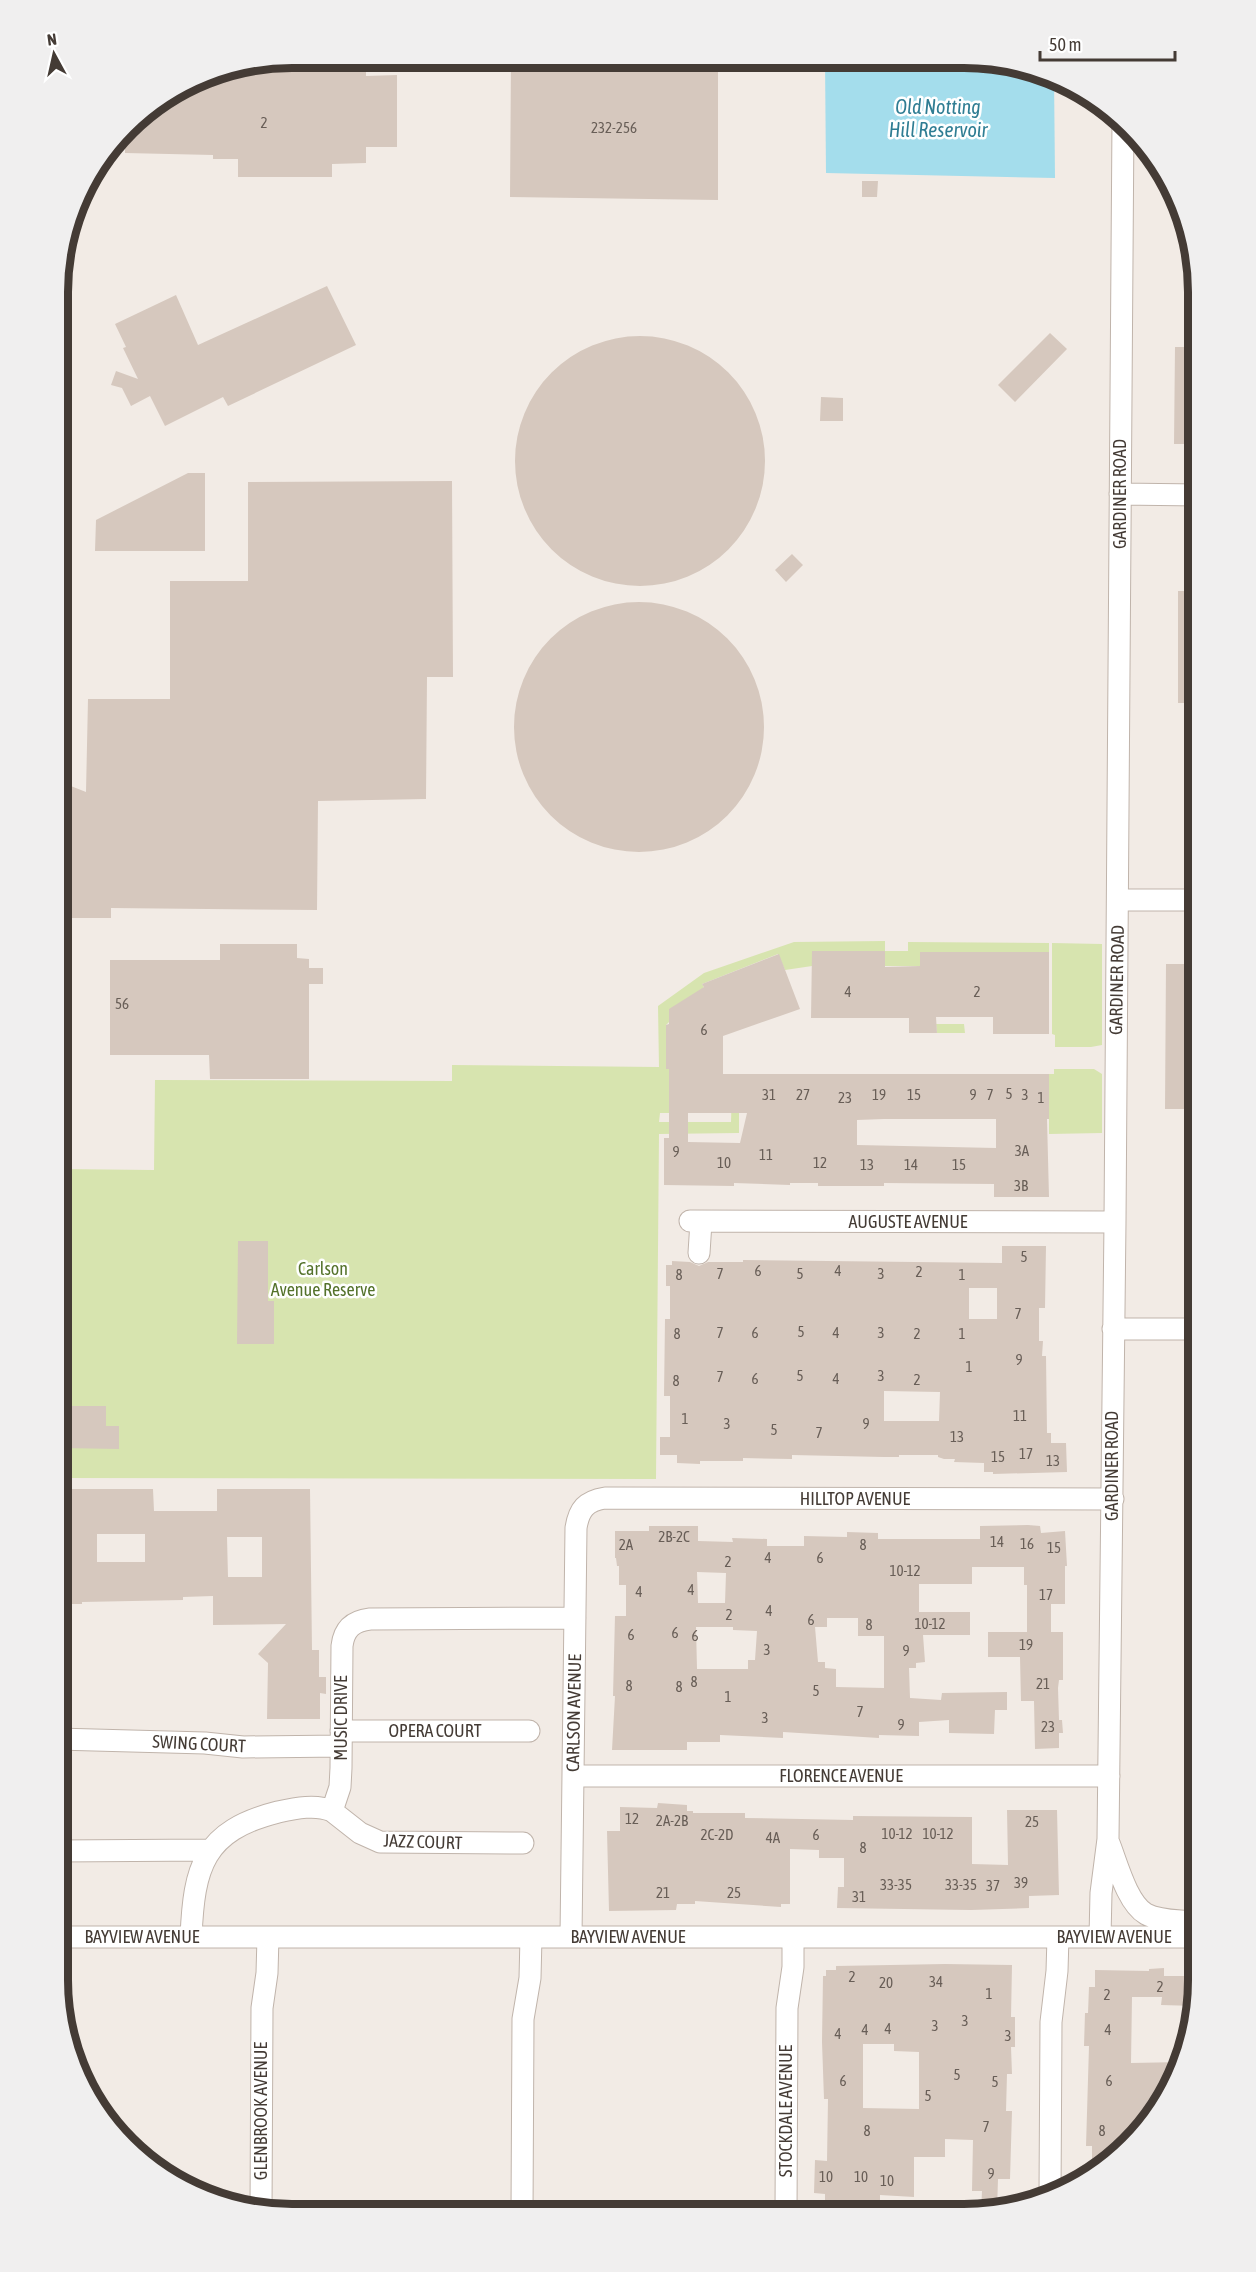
<svg xmlns="http://www.w3.org/2000/svg" width="1256" height="2272" font-family="'Asap Condensed',sans-serif">
<rect width="100%" height="100%" fill="#f2ebe5"/>
<!-- green -->
<path fill="#d7e4af" d="M885 941V951H908V942L1049 943V952H921L920 966H885V951H812V966L785 970 778 954 702 984 704 987 666 1025V1068L669 1069V1113H660L659 1122H731L732 1086H739V1133L659 1134 656 1479 58 1478V1169L154 1170 155 1080 452 1081V1065L659 1067 658 1006 704 973 794 942Z
M1052 943 1102 944V1045L1091 1047H1055V1035L1052 1034Z
M936 1024H964L965 1033H937Z
M1054 1069H1094L1102 1074V1133L1049 1134V1074H1054Z"/>
<!-- water -->
<path fill="#a4ddec" d="M825 60 1010 61 1054 76 1055 178 826 173Z"/>
<!-- building -->
<path fill="#d6c8be" fill-rule="evenodd" d="M511 58 718 60V200L510 197Z
M251 65H366V76L397 75V147H366V163L332 164V177H238V159H213V155L125 153V131L137 115 188 83 212 84V73Z
M862 181H878L877 197H862Z
M327 286 356 345 228 406 223 397 165 426 150 396 131 406 122 388 111 385 116 371 138 379 123 348 126 347 115 324 176 295 198 345Z
M1050 333 1067 349 1015 402 998 385Z
M515 461a125 125 0 1 1 250 0a125 125 0 1 1-250 0Z
M1175 347H1199V444H1174Z
M821 397 843 398V421H820Z
M188 473H205V551H95L96 520Z
M452 481 453 677H427L426 799 318 801 317 910 111 908V918H58V781L86 792 88 699H170V581H248V482Z
M792 554 803 565 786 582 775 570Z
M1178 591H1199V703H1178Z
M514 727a125 125 0 1 1 250 0a125 125 0 1 1-250 0Z
M220 944H297V958L309 959V968H323V984H309V1079H210L209 1055H110V960H220Z
M812 951H885V967L920 966V952H1049V1034H993V1017H936L937 1033H909V1018H811Z
M779 954 800 1009 723 1036V1074H1049V1119H1047L1049 1197H994V1184L884 1183V1186H818V1183H790V1185L734 1183V1186L664 1185V1138H669V1069H666V1025L669 1024V1009L704 987 702 984ZM688 1113H747L740 1143 688 1142ZM884 1119H996V1148L857 1145V1120Z
M1166 964H1199V1109H1165Z
M238 1241H268V1301H274V1344H237Z
M1002 1246H1046L1045 1308H1039V1341H1043L1042 1356H1046L1047 1433H1051V1443H1066L1067 1472 993 1474V1472H984V1463L954 1462 955 1459H944L938 1457V1455H899V1457H884L792 1455V1459L743 1458V1461H700V1464L677 1463V1455H660V1437H670V1396H664L665 1319H670V1286H666V1265H672V1261L690 1262 699 1266 708 1262H743V1260L1002 1263ZM969 1288H997V1319H969ZM884 1391 940 1392 939 1421H884Z
M62 1406H106V1426H119V1449L61 1448Z
M58 1489H153L154 1511H217V1489H310L312 1650H319V1677H326V1694L320 1693V1719H267L268 1663 258 1654 286 1624 213 1625V1596L183 1597V1600L82 1602V1604H67V1593H57ZM97 1534H145V1562H97ZM227 1537H262V1577H228Z
M1028 1525 1040 1526 1041 1533 1065 1531 1067 1566H1065V1604H1051V1632H1063V1680H1059L1058 1688 1059 1720H1062L1063 1733H1059V1748L1035 1749 1034 1701H1021L1020 1657H988V1632H1027V1585H1024V1567H972V1584H919V1612H970V1635H923L925 1662 916 1663V1668H909L910 1698 941 1700 942 1693 1007 1692V1710H995L994 1734 949 1733V1720L919 1722V1736L879 1735V1738L783 1732V1738L720 1735V1742H687V1750H612L615 1696H613L615 1616H626V1585H619V1566H617L616 1558H615V1531H649V1526H698V1541L733 1542 732 1538 767 1539V1546H804V1536L847 1537V1532L878 1533V1539H980V1526ZM697 1572 726 1573 725 1603H698ZM827 1618H858V1636H884V1688L836 1687V1669L825 1668V1662H818L815 1627H827ZM696 1627H733V1630L757 1631 755 1660H748V1669H697Z
M658 1803 687 1805V1811H693V1813H745V1818L853 1820V1816L972 1817V1864L1008 1865 1007 1810H1057L1059 1895 1029 1896V1908L971 1910 837 1908 838 1887H844V1858H819V1850L790 1849V1904H781V1907L695 1901V1904H677L676 1910 609 1911 607 1831H620V1807L657 1808Z
M945 1964 1012 1965 1011 2017H1015V2047H1011L1012 2074H1007L1006 2111H1012L1010 2179H998L997 2210 981 2212 982 2191H972L973 2140 945 2139V2157H914V2197L880 2195V2215H825V2194L814 2193 815 2160 827 2161 828 2099H824L822 2042 823 1976H826V1970H836V1966ZM863 2044H894V2051L919 2052V2109L863 2108Z
M1164 1968V1976H1198L1196 2006 1161 2005 1162 1997H1132L1131 2063 1183 2062 1181 2070 1150 2123 1092 2177V2146H1086L1089 2046H1084L1085 2013H1088L1089 1987H1095V1970L1149 1971V1969Z"/>
<g fill="none" stroke-linecap="round" stroke-linejoin="round">
<defs>
<path id="minor" d="M1120 494 1199 495
M1118 900H1199
M690 1221 1115 1222
M699 1253 701 1222
M1113 1329H1199
M341 1731H529
M57 1739 205 1743 243 1747 341 1746
M573 1776H1109
M332 1811 360 1833 380 1842 523 1843
M1109 1843C1117 1863 1127 1903 1146 1914 1161 1922 1182 1920 1198 1923
M57 1851 209 1850
M57 1937H1198
M191 1937C194 1867 203 1831 278 1812 296 1808 316 1804 332 1811L340 1787 341 1768 342 1646C344 1629 353 1621 370 1619L575 1618
M571 1937 576 1528C579 1509 586 1501 605 1498L1113 1499
M1100 1937 1101 1893 1108 1839 1115 1222 1123 120
M1050 2197 1051 2022 1057 1971 1058 1937
M261 2213 262 2008 267 1973 268 1937
M522 2214 523 2019 530 1978 531 1937
M786 2214 787 2008 793 1967V1937"/>
</defs>
<!-- minor casing -->
<use href="#minor" stroke="#c0b4ab" stroke-width="23"/>
<!-- minor -->
<use href="#minor" stroke="#fff" stroke-width="21"/>
</g>
<g text-anchor="middle" stroke-width="5" stroke-linejoin="round" paint-order="stroke">
<!-- number labels -->
<g font-size="15" fill="#685e57">
<text x="264" y="128">2</text>
<text x="614" y="133">232-256</text>
<text x="848" y="997">4</text>
<text x="977" y="997">2</text>
<text x="122" y="1009">56</text>
<text x="704" y="1035">6</text>
<text x="1009" y="1099">5</text>
<text x="769" y="1100">31</text>
<text x="803" y="1100">27</text>
<text x="879" y="1100">19</text>
<text x="914" y="1100">15</text>
<text x="973" y="1100">9</text>
<text x="990" y="1100">7</text>
<text x="1025" y="1100">3</text>
<text x="845" y="1103">23</text>
<text x="1041" y="1103">1</text>
<text x="1022" y="1156">3A</text>
<text x="676" y="1157">9</text>
<text x="766" y="1160">11</text>
<text x="724" y="1168">10</text>
<text x="820" y="1168">12</text>
<text x="867" y="1170">13</text>
<text x="911" y="1170">14</text>
<text x="959" y="1170">15</text>
<text x="1021" y="1191">3B</text>
<text x="1024" y="1262">5</text>
<text x="758" y="1276">6</text>
<text x="838" y="1276">4</text>
<text x="919" y="1277">2</text>
<text x="720" y="1279">7</text>
<text x="800" y="1279">5</text>
<text x="881" y="1279">3</text>
<text x="679" y="1280">8</text>
<text x="962" y="1280">1</text>
<text x="1018" y="1319">7</text>
<text x="801" y="1337">5</text>
<text x="720" y="1338">7</text>
<text x="755" y="1338">6</text>
<text x="836" y="1338">4</text>
<text x="881" y="1338">3</text>
<text x="677" y="1339">8</text>
<text x="917" y="1339">2</text>
<text x="962" y="1339">1</text>
<text x="1019" y="1365">9</text>
<text x="969" y="1372">1</text>
<text x="800" y="1381">5</text>
<text x="881" y="1381">3</text>
<text x="720" y="1382">7</text>
<text x="755" y="1384">6</text>
<text x="836" y="1384">4</text>
<text x="917" y="1385">2</text>
<text x="676" y="1386">8</text>
<text x="1020" y="1421">11</text>
<text x="685" y="1424">1</text>
<text x="727" y="1429">3</text>
<text x="866" y="1429">9</text>
<text x="774" y="1435">5</text>
<text x="819" y="1438">7</text>
<text x="957" y="1442">13</text>
<text x="1026" y="1459">17</text>
<text x="998" y="1462">15</text>
<text x="1053" y="1466">13</text>
<text x="674" y="1542">2B-2C</text>
<text x="997" y="1547">14</text>
<text x="1027" y="1549">16</text>
<text x="626" y="1550">2A</text>
<text x="863" y="1550">8</text>
<text x="1054" y="1553">15</text>
<text x="768" y="1563">4</text>
<text x="820" y="1563">6</text>
<text x="728" y="1567">2</text>
<text x="905" y="1576">10-12</text>
<text x="691" y="1595">4</text>
<text x="639" y="1597">4</text>
<text x="1046" y="1600">17</text>
<text x="769" y="1616">4</text>
<text x="729" y="1620">2</text>
<text x="811" y="1625">6</text>
<text x="930" y="1629">10-12</text>
<text x="869" y="1630">8</text>
<text x="675" y="1638">6</text>
<text x="631" y="1640">6</text>
<text x="695" y="1641">6</text>
<text x="1026" y="1650">19</text>
<text x="767" y="1655">3</text>
<text x="906" y="1656">9</text>
<text x="694" y="1687">8</text>
<text x="1043" y="1689">21</text>
<text x="629" y="1691">8</text>
<text x="679" y="1692">8</text>
<text x="816" y="1696">5</text>
<text x="728" y="1702">1</text>
<text x="860" y="1717">7</text>
<text x="765" y="1723">3</text>
<text x="901" y="1730">9</text>
<text x="1048" y="1732">23</text>
<text x="632" y="1824">12</text>
<text x="672" y="1826">2A-2B</text>
<text x="1032" y="1827">25</text>
<text x="897" y="1839">10-12</text>
<text x="938" y="1839">10-12</text>
<text x="717" y="1840">2C-2D</text>
<text x="816" y="1840">6</text>
<text x="773" y="1843">4A</text>
<text x="863" y="1853">8</text>
<text x="1021" y="1888">39</text>
<text x="896" y="1890">33-35</text>
<text x="961" y="1890">33-35</text>
<text x="993" y="1891">37</text>
<text x="663" y="1898">21</text>
<text x="734" y="1898">25</text>
<text x="859" y="1902">31</text>
<text x="852" y="1982">2</text>
<text x="936" y="1987">34</text>
<text x="886" y="1988">20</text>
<text x="1160" y="1992">2</text>
<text x="989" y="1999">1</text>
<text x="1107" y="2000">2</text>
<text x="965" y="2026">3</text>
<text x="935" y="2031">3</text>
<text x="888" y="2034">4</text>
<text x="865" y="2035">4</text>
<text x="1108" y="2035">4</text>
<text x="838" y="2039">4</text>
<text x="1008" y="2041">3</text>
<text x="957" y="2080">5</text>
<text x="843" y="2086">6</text>
<text x="1109" y="2086">6</text>
<text x="995" y="2087">5</text>
<text x="928" y="2101">5</text>
<text x="986" y="2132">7</text>
<text x="867" y="2136">8</text>
<text x="1102" y="2136">8</text>
<text x="991" y="2179">9</text>
<text x="826" y="2182">10</text>
<text x="861" y="2182">10</text>
<text x="887" y="2186">10</text>
</g>
<!-- street labels -->
<g font-size="18" fill="#443b35" stroke="#fff">
<text transform="translate(1120 494) rotate(-90)" y="6">GARDINER ROAD</text>
<text transform="translate(1117 980) rotate(-89)" y="6">GARDINER ROAD</text>
<text x="908" y="1228">AUGUSTE AVENUE</text>
<text transform="translate(1112 1466) rotate(-90)" y="6">GARDINER ROAD</text>
<text x="855" y="1505">HILLTOP AVENUE</text>
<text transform="translate(574 1713) rotate(-89)" y="6">CARLSON AVENUE</text>
<text transform="translate(341 1718) rotate(-90)" y="6">MUSIC DRIVE</text>
<text x="435" y="1737">OPERA COURT</text>
<text transform="translate(199 1744) rotate(3)" y="6">SWING COURT</text>
<text x="841" y="1782">FLORENCE AVENUE</text>
<text transform="translate(423 1842) rotate(2)" y="6">JAZZ COURT</text>
<text x="142" y="1943">BAYVIEW AVENUE</text>
<text x="628" y="1943">BAYVIEW AVENUE</text>
<text x="1114" y="1943">BAYVIEW AVENUE</text>
<text transform="translate(261 2111) rotate(-90)" y="6">GLENBROOK AVENUE</text>
<text transform="translate(786 2111) rotate(-90)" y="6">STOCKDALE AVENUE</text>
</g>
<!-- park labels -->
<g font-size="18" fill="#54722b" stroke="#fff">
<text x="323" y="1275">Carlson<tspan x="323" dy="21">Avenue Reserve</tspan></text>
</g>
<!-- water labels -->
<g font-size="20" font-style="italic" fill="#2f7d93" stroke="#fff">
<text x="938" y="114">Old Notting<tspan x="938" dy="23">Hill Reservoir</tspan></text>
</g>
</g>
<!-- crop -->
<path d="M0 0H1256V2272H0ZM292 68H964A224 224 0 0 1 1188 292V1980A224 224 0 0 1 964 2204H292A224 224 0 0 1 68 1980V292A224 224 0 0 1 292 68Z" fill="#f0efef" fill-rule="evenodd"/>
<path fill="none" stroke="#443b35" stroke-width="8" d="M292 68H964A224 224 0 0 1 1188 292V1980A224 224 0 0 1 964 2204H292A224 224 0 0 1 68 1980V292A224 224 0 0 1 292 68Z"/>
<!-- north arrow -->
<g transform="translate(54 54) rotate(352)" stroke="#ffffff" stroke-width="4.5" paint-order="stroke">
<path d="M0-4.5L10 22L0 15L-10 22Z" fill="#443b35"/>
<text y="-9" font-size="16" font-weight="bold" text-anchor="middle" fill="#443b35">N</text>
</g>
<!-- scale -->
<path d="M1040 51v9h135v-9" fill="none" stroke="#443b35" stroke-width="3"/>
<text x="1049" y="51" font-size="18" fill="#443b35" stroke="#ffffff" stroke-width="4.5" paint-order="stroke">50 m</text>
</svg>
